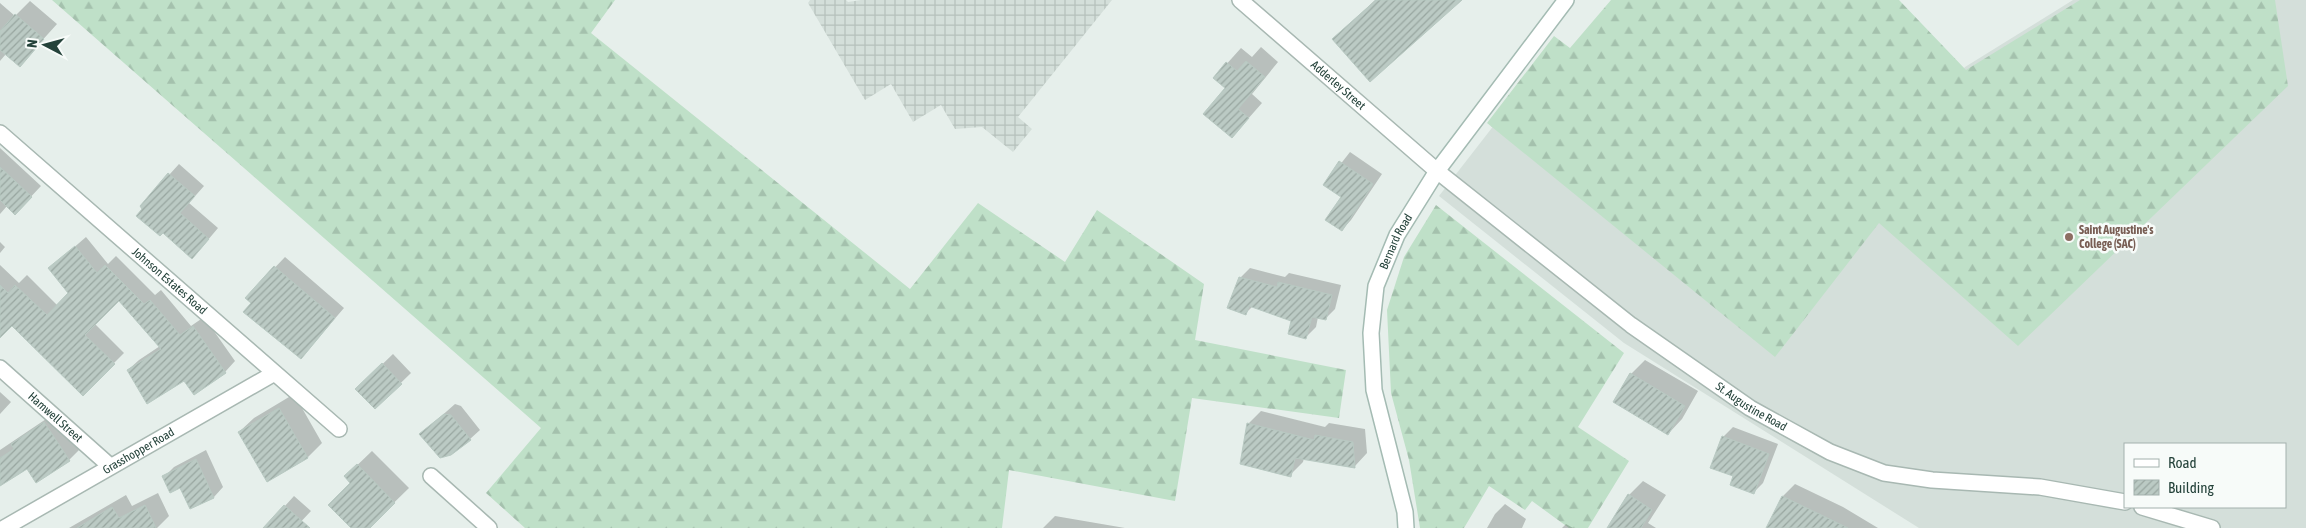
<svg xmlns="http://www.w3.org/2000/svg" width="2306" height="528" font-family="'Asap Condensed',sans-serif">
<defs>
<pattern id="industrial-grid" width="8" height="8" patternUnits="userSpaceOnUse" patternTransform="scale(1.25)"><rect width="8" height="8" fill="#d4dfda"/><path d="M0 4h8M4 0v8" fill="none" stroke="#b6c1bc"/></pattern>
<pattern id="forest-firs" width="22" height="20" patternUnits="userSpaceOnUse" patternTransform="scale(1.25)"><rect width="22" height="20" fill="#bfe0c8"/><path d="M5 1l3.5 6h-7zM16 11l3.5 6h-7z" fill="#a4c1ad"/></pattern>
<pattern id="building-hatch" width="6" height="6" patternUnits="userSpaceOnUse" patternTransform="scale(1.25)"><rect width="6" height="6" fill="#bbcac4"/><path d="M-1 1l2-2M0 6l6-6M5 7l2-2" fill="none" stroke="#98a6a0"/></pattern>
</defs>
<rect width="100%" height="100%" fill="#e6efeb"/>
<!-- built -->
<path fill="#d4dfda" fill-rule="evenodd" d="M2073 0H2306V528H1919L1624 343 1439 196 1533 75 1800 278 1965 67ZM2125 444H2285V507H2125Z"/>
<!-- industrial -->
<path fill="url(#industrial-grid)" d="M810 0H846L848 2 861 0H1112L1018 117 1032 129 1013 152 982 127 955 129 941 105 913 122 891 84 865 100 808 3Z"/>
<!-- forest -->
<path fill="url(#forest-firs)" d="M52 0H615L591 33 910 289 978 203 1065 262 1097 210 1204 284 1195 340 1346 370 1339 418 1192 398 1175 501 1009 470 1002 528H525L486 493 541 428Z
M1611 0H1899L1966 70 2080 0H2275L2288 86 2018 346 1879 223 1775 357 1487 123 1554 36 1570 48Z
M1436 205 1624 353 1578 427 1629 461 1588 528H1569L1532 501 1525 510 1489 486 1464 528H1420L1409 460 1391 393 1387 310 1404 257Z"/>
<!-- shadow -->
<path fill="#0003" d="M1375 0H1461L1334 39Z
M30 1 57 24 20 65 6 54 0 61V3L15 16Z
M1261 47 1278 62 1252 94 1262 103 1232 137 1226 88 1214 78 1241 48 1252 57Z
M0 148 41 186 25 203 7 206 0 214Z
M1350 152 1382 174 1351 220 1342 230 1343 196 1325 184Z
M179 164 204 186 189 203 218 228 202 247 141 206Z
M86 237 108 264 116 256 155 295 161 290 191 326 204 317 235 361 225 372 195 393 185 379 128 370 139 360 160 346 119 299 95 324 124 353 83 394 12 324 0 321V265L19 283 27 275 58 306 69 293 49 269Z
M0 242 5 247 0 253Z
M285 257 344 308 301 358 246 298Z
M1250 268 1285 277 1289 273 1341 285 1335 309 1325 319 1318 317 1316 327 1306 337 1292 320 1253 306 1245 314 1240 278Z
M393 354 411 373 375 408 367 379Z
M1645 360 1698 391 1682 419 1668 434 1631 374Z
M0 392 11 402 0 414Z
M294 394 322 443 308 457 268 481 239 432 254 418Z
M455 404 461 406 480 430 470 439 421 434Z
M1261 411 1325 427 1329 423 1365 429 1367 453 1355 466 1304 458 1303 462 1290 475 1248 424Z
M55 413 79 450 69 460 36 481 28 468 0 485V450Z
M1733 427 1778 444 1763 483 1753 493 1734 475 1723 437Z
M206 450 223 487 214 497 191 508 180 487 164 477 174 467Z
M372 451 409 488 368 528H353L352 483 346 476Z
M1643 481 1666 495 1648 523 1656 528H1609L1629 495Z
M1795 484 1843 507 1878 528H1767L1783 496Z
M158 493 169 516 157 528H69L126 495 132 506Z
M294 496 311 511 295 528H265Z
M1505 504 1526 519 1522 528H1487L1495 514Z
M1055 516 1125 528H1043Z
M1566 524 1573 528H1562Z"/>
<!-- building -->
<path fill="url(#building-hatch)" stroke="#b8c9c2" d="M1376 0H1462L1370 82 1332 39Z
M15 14 44 39 20 67 0 50V31Z
M1246 61 1265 77 1238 109 1249 118 1232 138 1203 114 1225 88 1213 78 1226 62 1237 71Z
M1339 161 1373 184 1342 231 1325 220 1341 197 1323 185Z
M0 167 32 197 15 215 0 200Z
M168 173 195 196 180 213 209 239 192 259 163 233 160 236 136 216 142 209 140 206Z
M75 246 97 273 105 265 144 304 150 300 180 335 193 326 226 373 194 395 184 381 147 404 127 370 161 349 119 301 85 335 115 364 83 396 12 326 0 338V285L8 293 15 285 47 315 68 293 48 268Z
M274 266 335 318 301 359 243 312 251 303 245 298Z
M1239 277 1277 287 1278 282 1332 295 1326 320 1312 317 1306 339 1288 334 1291 321 1249 306 1246 315 1227 308Z
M382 363 402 384 375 409 355 389Z
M1630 373 1685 406 1668 435 1613 402Z
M279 408 308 458 267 482 238 432Z
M444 414 451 415 471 440 451 455 440 458 419 434Z
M44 422 70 461 36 483 27 469 0 486V458L14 449 11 444Z
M1247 423 1314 440 1315 435 1353 442 1355 468 1295 458 1291 477 1240 464Z
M1722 436 1769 454 1754 494 1730 485 1733 476 1710 468Z
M196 459 214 498 190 509 180 488 170 493 162 476Z
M357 464 395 503 370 528H351L328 505 350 483 344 476Z
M1628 494 1652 510 1641 528H1607Z
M1782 496 1848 528H1766Z
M145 505 156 528H77L112 507 119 518Z
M284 505 310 528H263Z"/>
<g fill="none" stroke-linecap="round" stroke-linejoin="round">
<defs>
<g id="minor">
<path id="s1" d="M1240 0 1437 171 1631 325 1750 408 1830 452 1884 473 1932 480 2040 487 2125 502"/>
<path id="s2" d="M0 133 339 429"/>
<path id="s3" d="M0 368 110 466"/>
<path d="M431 476 489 528"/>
<path d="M2142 507 2212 528"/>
<path id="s4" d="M4 528 273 374"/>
</g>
<g id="secondary">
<path id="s5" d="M1406 528 1405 512 1374 390 1371 333 1376 286 1397 235 1437 171 1566 0"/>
</g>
</defs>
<!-- minor casing -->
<use href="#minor" stroke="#a8b8b2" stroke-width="18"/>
<!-- secondary casing -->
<use href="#secondary" stroke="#a4bbb3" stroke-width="18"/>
<!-- minor -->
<use href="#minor" stroke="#fff" stroke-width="15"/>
<!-- secondary -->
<use href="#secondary" stroke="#fff" stroke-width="15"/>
</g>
<!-- markers -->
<circle fill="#8d6e63" stroke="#f7fbf9" stroke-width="2" cx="2069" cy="237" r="5"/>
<g text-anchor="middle" stroke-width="5" stroke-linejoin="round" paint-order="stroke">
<!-- street labels -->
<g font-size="12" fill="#24423a" stroke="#f7fbf9">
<text dy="4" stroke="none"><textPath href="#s1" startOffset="130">Adderley Street</textPath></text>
<text dy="4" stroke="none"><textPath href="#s5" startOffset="295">Bernard Road</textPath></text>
<text dy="4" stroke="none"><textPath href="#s2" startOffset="225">Johnson Estates Road</textPath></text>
<text dy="4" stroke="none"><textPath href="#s1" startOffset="654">St. Augustine Road</textPath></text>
<text dy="4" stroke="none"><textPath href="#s3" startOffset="74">Hamwell Street</textPath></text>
<text dy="4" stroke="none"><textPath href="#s4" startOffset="155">Grasshopper Road</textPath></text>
</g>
<!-- education labels -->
<g font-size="12" font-weight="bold" fill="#785e54" stroke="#f7fbf9" text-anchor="start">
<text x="2079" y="234">Saint Augustine's<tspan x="2079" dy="14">College (SAC)</tspan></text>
</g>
</g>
<!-- legend -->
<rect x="2124" y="443" width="162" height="65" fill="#f7fbf9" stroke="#a3b1ad"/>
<rect x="2134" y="459" width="25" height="8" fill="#ffffff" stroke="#a3b1ad"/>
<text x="2168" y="468" font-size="15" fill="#24423a">Road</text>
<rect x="2134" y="480" width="25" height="15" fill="url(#building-hatch)" stroke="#a3b1ad"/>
<text x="2168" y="493" font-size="15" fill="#24423a">Building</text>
<!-- north arrow -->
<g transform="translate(45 45) rotate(276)" stroke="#f7fbf9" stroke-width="4" paint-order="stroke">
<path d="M0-4L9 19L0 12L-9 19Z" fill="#24423a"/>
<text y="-8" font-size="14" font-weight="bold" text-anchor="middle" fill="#24423a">N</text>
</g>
</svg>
